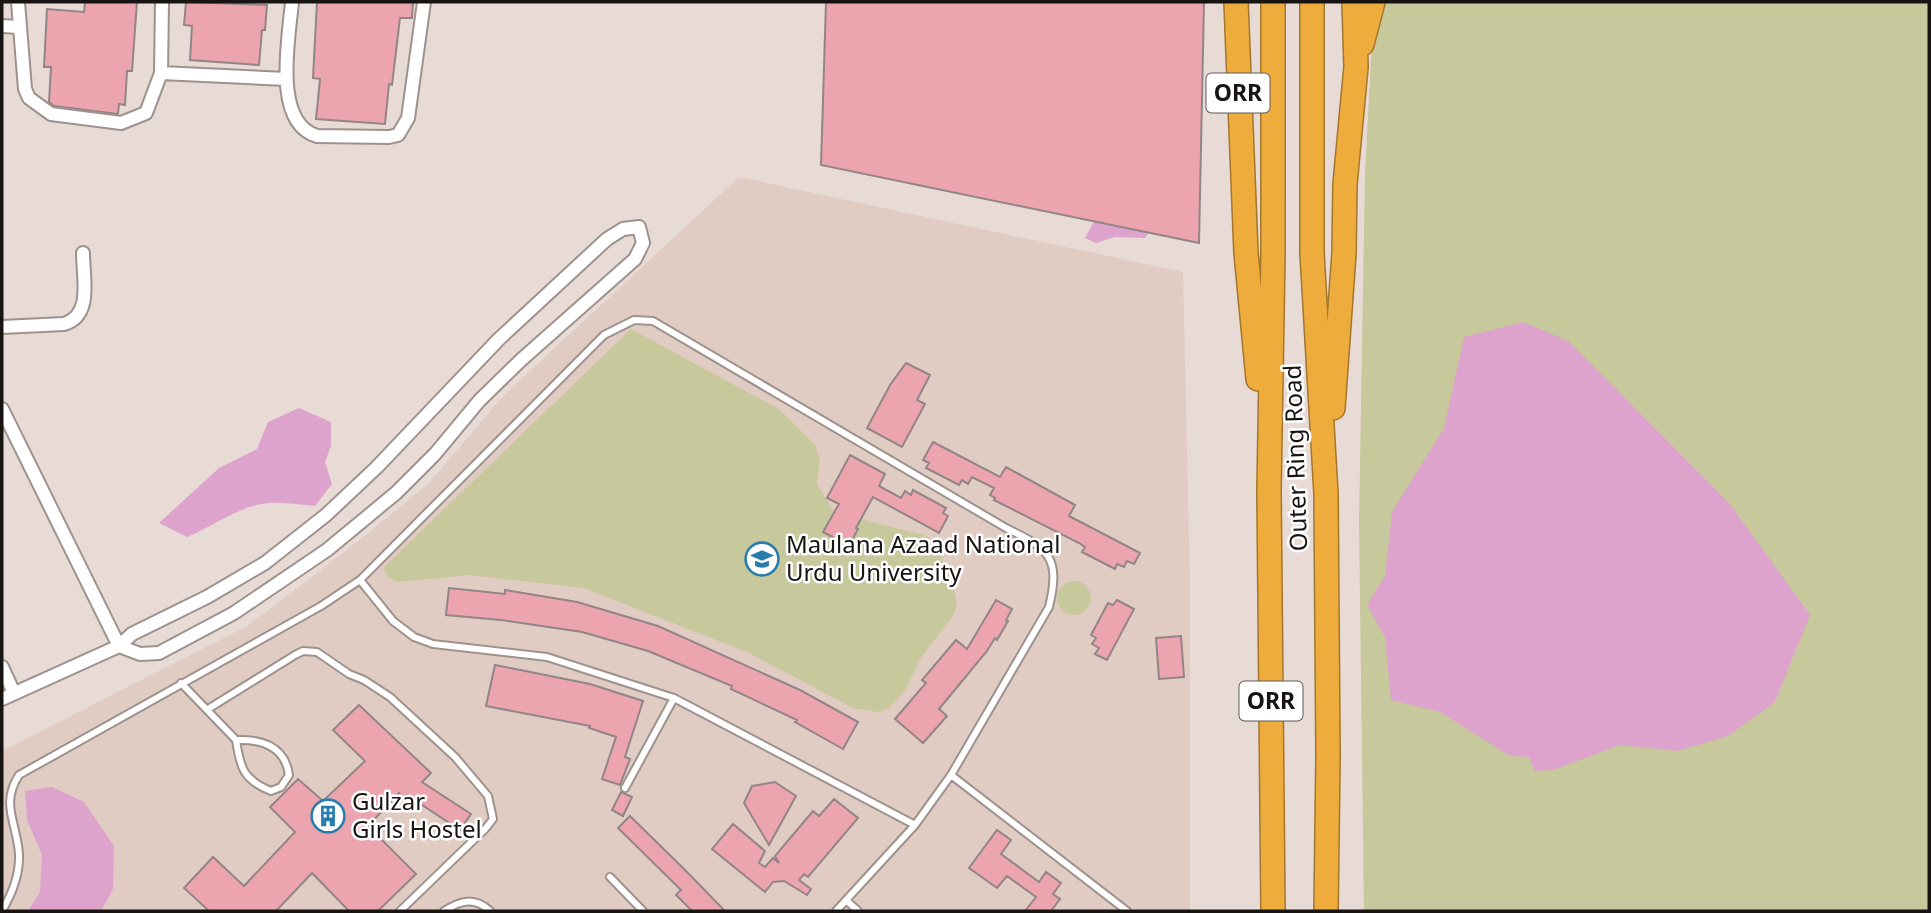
<svg xmlns="http://www.w3.org/2000/svg" width="1931" height="913" font-family="'Noto Sans',sans-serif">
<rect width="100%" height="100%" fill="#e8dbd6"/>
<!-- built -->
<path fill="#e1ccc4" d="M739 177 1183 272 1190 581V911H2V751L249 625 362 538 429 483 503 396Z"/>
<!-- green -->
<path fill="#c7c89c" d="M1374 2H1929V911H1364L1359 522 1365 173Z
M631 329 779 409 815 445 820 460 817 484 834 512 927 536 942 558 954 590 957 603 953 616 922 656 904 692 890 707 879 712 853 708 749 653 584 588 469 575 397 582 388 577 383 568Z
M1057 598a17 17 0 1 1 34 0a17 17 0 1 1-34 0Z"/>
<!-- water -->
<path fill="#dda3cc" d="M1099 212 1156 223 1145 238 1115 237 1096 243 1085 238Z
M1523 322 1568 341 1730 504 1810 615 1775 702 1728 736 1677 751 1620 745 1556 769 1535 771 1529 757 1510 756 1440 712 1391 700 1385 637 1367 605 1385 576 1392 512 1444 428 1464 337Z
M299 408 331 422V446L325 462 332 484 315 506C300 505 285 502 270 503 240 505 214 526 187 537L159 523 219 468 257 449 268 422Z
M52 787 84 802 114 846 113 889 101 911H28L40 892 42 855 27 820 25 791Z"/>
<!-- building -->
<path fill="#eca4ae" stroke="#938587" stroke-width="2" d="M85 2H137L132 71H127L125 105 119 104 118 114 54 106 49 102 51 67H44L47 9 84 12Z
M186 2 267 5 265 30H262L259 65 190 60 192 26 184 25Z
M317 2H413L412 18H400L392 85 389 84 385 124 316 119 320 79 313 78Z
M826 2H1204L1199 243 821 165Z
M906 363 930 375 917 400 925 404 902 447 867 428 890 385Z
M933 442 1000 477 1006 467 1075 505 1069 516 1140 553 1134 564 1127 561 1124 567 1117 564 1115 569 1082 552 1085 547 1079 543 994 500 995 498 990 495 994 488 972 477 968 484 962 480 959 485 926 468 929 463 923 460Z
M850 455 885 474 879 486 901 498 905 491 911 495 913 490 946 508 943 513 948 516 939 533 873 497 856 528 858 529 849 546 823 532 839 504 827 498Z
M449 588 505 594V590L577 602 658 626 800 690 858 722 843 749 795 722 797 720 731 689 732 686 648 651 582 632 501 620 446 615Z
M996 600 1012 609 1006 620 1008 621 997 640 995 638 987 651 939 709 947 716 923 743 895 719 926 683 922 680 956 640 967 649Z
M1117 600 1134 609 1107 660 1095 654 1099 648 1092 644 1096 638 1091 635 1108 603 1113 605Z
M1181 636 1184 677 1159 679 1156 638Z
M495 665 590 684 643 701 625 757 630 759 620 785 602 779 616 737 589 728 590 726 486 706Z
M359 705 431 773 422 782 471 814 460 830 407 795 403 799 399 793 368 826 416 874 378 911H349L312 873 276 911H209L184 888 213 857 244 886 295 832 270 807 298 779 323 801 365 761 333 730Z
M775 782 796 796 769 845 744 803 752 786Z
M621 792 632 797 623 816 612 810Z
M834 799 858 818 808 877 804 874 799 880 811 889 807 895 784 881 773 882 765 892 712 849 733 824 765 851 759 863 765 867 773 858 779 863 775 856 813 811 819 816Z
M630 816 688 873 725 911H692L676 895 681 890 618 828Z
M997 830 1011 840 1001 854 1039 882 1046 872 1061 883 1053 894 1060 899 1051 911H1025L1036 897 1007 876 997 888 969 868Z"/>
<g fill="none" stroke-linecap="round" stroke-linejoin="round">
<defs>
<path id="lane" d="M360 580 393 621 414 637 433 644 547 657 674 698 915 825
M181 683 236 740C261 739 285 746 289 775L281 787 271 791C243 780 240 767 236 740
M208 709 295 655 303 651 317 652 349 674 364 680 390 697 455 757 488 796 493 819 486 828 400 911
M951 775 1127 911
M625 788 674 698
M610 877 643 911
M846 900 858 911
M2 911C12 894 20 875 19 854 17 823 0 804 19 775L321 606 360 580 604 335 634 320 653 321 1006 528C1049 549 1061 557 1049 607L951 775 915 825 836 911
M444 911C461 900 475 897 490 911"/>
<path id="street" d="M18 2 25 89 29 98 51 114 121 123 146 113 161 73
M162 2 161 73 286 79
M292 2C289 37 272 123 317 136L389 137 398 135 408 118 424 2
M2 26 20 27
M2 327 64 324C93 316 83 277 83 253
M2 409 119 646 140 654 159 653 234 613 327 550 396 493 435 454 479 401 521 360 635 259 643 243 639 227 623 229 607 239 499 339 377 467 326 515 265 563 207 597 132 634 119 646 2 699
M2 667 14 693"/>
<path id="highway" d="M1236 2 1246 253 1258 379
M1312 2V253L1326 494 1328 756 1326 911
M1362 44 1373 2
M1333 408 1344 253 1345 184 1356 67 1354 2
M1273 911 1269 491 1273 253V2"/>
</defs>
<!-- lane casing -->
<use href="#lane" stroke="#9e928d" stroke-width="10"/>
<!-- street casing -->
<use href="#street" stroke="#9e928d" stroke-width="16"/>
<!-- highway casing -->
<use href="#highway" stroke="#a3772d" stroke-width="26"/>
<!-- lane -->
<use href="#lane" stroke="#fff" stroke-width="6"/>
<!-- street -->
<use href="#street" stroke="#fff" stroke-width="12"/>
<!-- highway -->
<use href="#highway" stroke="#eeac3c" stroke-width="23"/>
</g>
<!-- icons -->
<defs>
<symbol id="university-ring" viewBox="-11 -11 22 22"><circle r="9.5" fill="#fff" stroke="#297dad" stroke-width="1.5"/><path d="M0-5L7-2L0 1L-7-2ZM-4 1L0 2.5L4 1V4Q0 6-4 4Z" fill="#297dad"/></symbol>
<symbol id="building-ring" viewBox="-11 -11 22 22"><circle r="9.5" fill="#fff" stroke="#297dad" stroke-width="1.5"/><path d="M-4-6H4V6H1V3H-1V6H-4ZM-2.5-4.3h1.7v1.8h-1.7ZM.8-4.3h1.7v1.8H.8ZM-2.5-1h1.7V.8h-1.7ZM.8-1h1.7V.8H.8Z" fill="#297dad"/></symbol>
</defs>
<g fill-rule="evenodd">
<use href="#university-ring" x="743" y="540" width="38" height="38"/>
<use href="#building-ring" x="309" y="797" width="38" height="38"/>
</g>
<g text-anchor="middle" stroke-width="5" stroke-linejoin="round" paint-order="stroke">
<!-- shield labels -->
<g fill="#fff" stroke="#5d5a59" stroke-width="2">
<rect x="1206.5" y="73.5" width="63" height="39" rx="5"/>
<rect x="1239.5" y="681.5" width="63" height="39" rx="5"/>
</g>
<g font-size="23" font-weight="bold" fill="#181412">
<text x="1238" y="101">ORR</text>
<text x="1271" y="709">ORR</text>
</g>
<!-- street labels -->
<g font-size="24" fill="#181412" stroke="#fff">
<text transform="translate(1296 458) rotate(-92)" y="8">Outer Ring Road</text>
</g>
<!-- poi labels -->
<g font-size="24" fill="#181412" stroke="#fff" text-anchor="start">
<text x="786" y="553">Maulana Azaad National<tspan x="786" dy="28">Urdu University</tspan></text>
<text x="352" y="810">Gulzar<tspan x="352" dy="28">Girls Hostel</tspan></text>
</g>
</g>
<!-- border -->
<rect width="1931" height="913" fill="none" stroke="#181412" stroke-width="7"/>
</svg>
